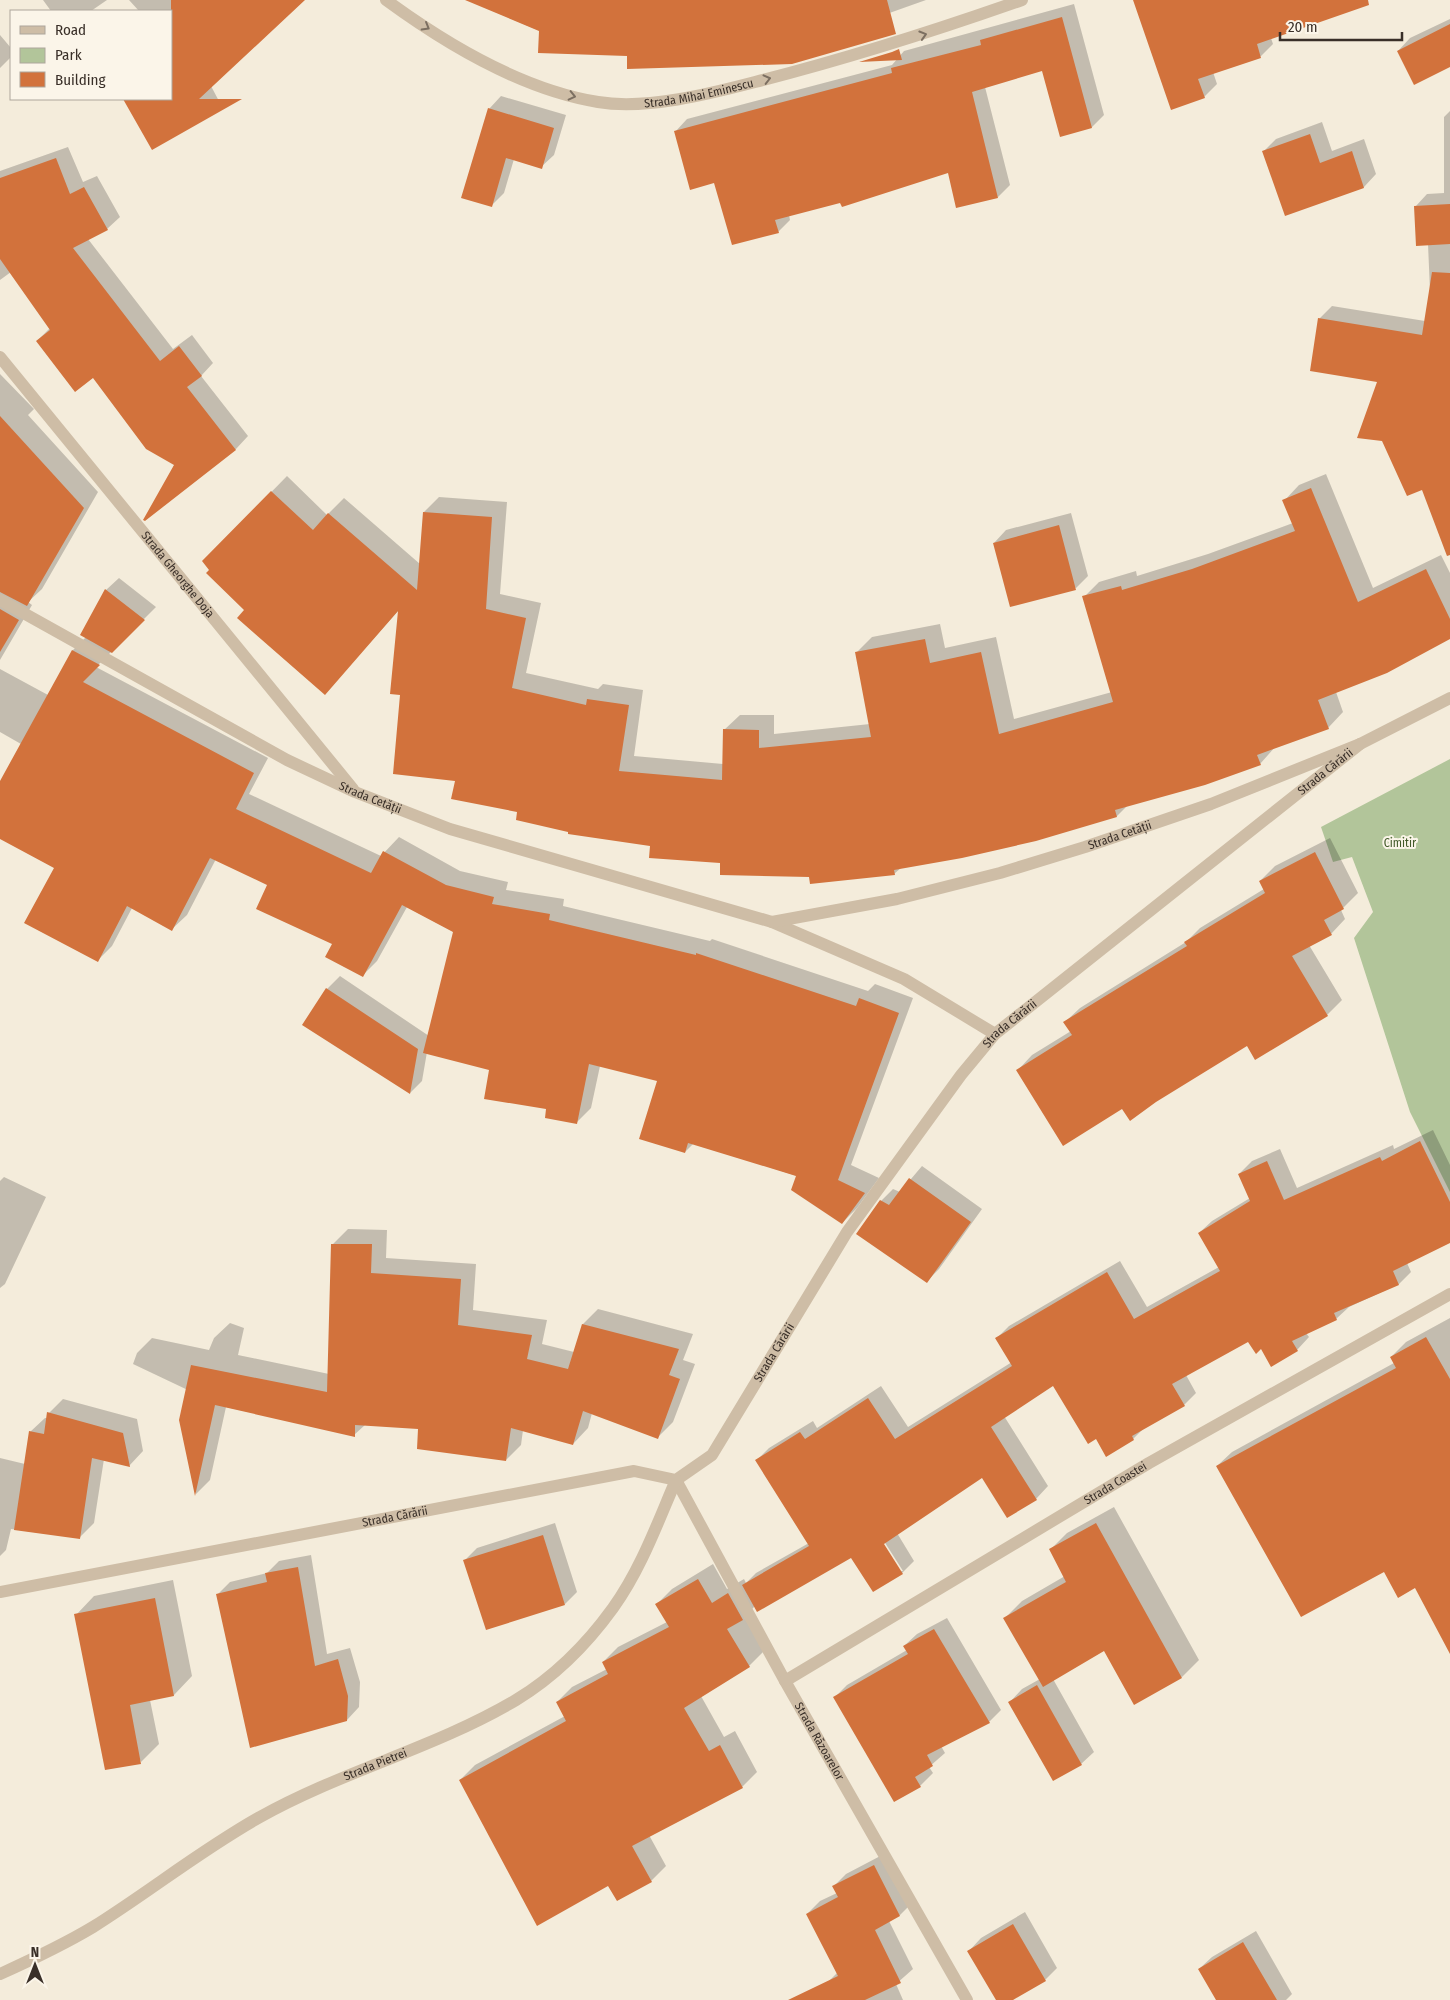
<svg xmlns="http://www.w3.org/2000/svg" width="1450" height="2000" font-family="'Fira Sans Condensed',sans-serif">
<rect width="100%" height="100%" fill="#f4ecdb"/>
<!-- green -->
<path fill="#b2c59a" d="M1450 759V1192L1410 1112 1354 938 1373 912 1352 857 1333 862 1321 827Z"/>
<!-- shadow -->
<path fill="#0003" fill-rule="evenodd" d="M43 0H107L91 11H51Z
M129 0H303L211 86 220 103 153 148 124 99H171V11H139Z
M467 0H926L881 16 628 54 540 31Z
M1135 0H1331L1271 38 1273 44 1261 56 1213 72 1217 84 1204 97Z
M1074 4 1104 115 1092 127 1061 135 1043 69 985 87 1010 185 998 197 949 172 789 215 790 220 778 232 715 182 675 132 687 119 892 65 904 51Z
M1450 19V65L1398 51 1410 38Z
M0 35 11 48V57L0 68Z
M501 96 566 115 554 155 541 167 514 159 504 193 491 206 489 109Z
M1450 111V553L1378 381 1319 319 1332 306 1425 321 1430 291 1428 244 1415 207 1427 194 1444 193V117Z
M1322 122 1332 151 1364 139 1376 174 1364 187 1286 214 1264 151 1276 139Z
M68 147 83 182 97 176 120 217 107 229 88 239 173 349 192 335 213 363 201 376 248 436 236 449 145 520 175 464 93 377 37 341 50 328 11 272 0 280V171Z
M0 374 34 409 28 415 98 492 42 589 28 602 32 605 0 660Z
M1326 474 1373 588 1441 555 1450 573V638L1336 692 1343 712 1328 728 1275 747 1260 764 1128 805 1117 816 902 867 894 874 810 875 721 862 652 845 569 831 519 811 457 779 402 694 399 610 325 693 246 609 204 561 287 476 327 515 344 498 420 564 424 512 439 497 507 502 500 594 541 603 526 673 598 689 603 684 643 690 634 756 723 764 724 730 740 715H774V734L870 724 856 653 872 637 940 624 945 648 996 637 1014 719 1112 692 1084 597 1099 582 1136 571 1137 576 1208 554 1293 523 1284 501 1299 485Z
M1071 513 1088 576 1076 588 994 543 1006 530Z
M119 578 156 607 96 667 268 758 249 794 381 856 399 837 460 871 508 882 506 890 564 899 563 906 710 941 712 939 868 991 875 984 913 998 851 1165 879 1178 857 1208 842 1223 797 1176 694 1143 685 1152 658 1080 600 1066 591 1108 576 1123 548 1108 490 1069 427 1052 422 1081 410 1093 304 1024 327 989 340 976 429 1036 454 932 407 907 377 961 362 976 333 944 269 884 216 859 187 915 172 929 132 908 112 946 97 961 55 868 0 838V783L21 744 0 732V669L48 695 73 650 86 637 82 635 106 590Z
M1330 838 1358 893 1341 910 1345 919 1331 934 1309 945 1342 1000 1327 1015 1255 1058 1247 1045 1122 1107 1018 1070 1032 1055 1071 1031 1065 1022 1080 1008 1186 942 1200 928 1264 889 1260 881 1275 866Z
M1433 1130 1450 1165V1242L1407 1263 1411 1272 1399 1284 1349 1307 1336 1319 1306 1333 1309 1337 1297 1350 1261 1347 1249 1340 1186 1375 1196 1393 1184 1405 1144 1428 1133 1439 1107 1455 1096 1437 1053 1384 1004 1416 1048 1486 1036 1499 982 1477 897 1533 914 1561 902 1573 851 1557 755 1606 744 1617 764 1651 749 1666 701 1696 724 1737 735 1731 757 1772 742 1787 649 1835 666 1866 651 1881 609 1885 460 1780 475 1765 565 1716 557 1702 572 1687 607 1669 603 1662 618 1647 667 1622 657 1604 672 1589 713 1564 727 1589 744 1579 746 1583 756 1573 809 1543 757 1460 769 1448 813 1421 817 1428 881 1386 908 1427 1012 1362 997 1338 1009 1326 1120 1261 1147 1307 1219 1267 1199 1233 1212 1221 1250 1198 1239 1174 1252 1161 1280 1149 1297 1188 1393 1145 1394 1149ZM882 1538 903 1571H900L880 1539Z
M922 1166 982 1209 939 1269 926 1282 881 1201 893 1189 900 1192Z
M4 1177 46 1197 5 1284 0 1288V1181Z
M348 1229 387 1230 386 1258 476 1264 473 1310 547 1320 542 1344 574 1352 583 1324 598 1309 693 1334 683 1360 695 1364 673 1422 658 1437 592 1413 588 1428 573 1444 523 1430 521 1445 506 1460 420 1428 365 1425 354 1435 226 1407 210 1480 196 1494 180 1419 192 1392 133 1364 137 1353 152 1338 209 1350 214 1338 230 1323 244 1328 238 1355 329 1374 333 1244Z
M1450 1318V1605L1384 1570 1217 1466 1232 1452 1394 1363 1391 1357 1406 1342Z
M63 1399 137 1419 143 1451 129 1466 104 1459 94 1523 79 1538 11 1529 6 1550 0 1556V1458L25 1464 30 1432 45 1418H48L49 1413Z
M1114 1507 1199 1660 1182 1677 1105 1650 1053 1679 1094 1752 1081 1764 1010 1702 1022 1689 1040 1679 1005 1618 1022 1601 1065 1576 1050 1550 1067 1533Z
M555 1523 577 1592 565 1604 465 1560 477 1548Z
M311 1555 327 1654 350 1648 360 1682 359 1707 347 1720 218 1594 230 1582 267 1573 279 1561Z
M173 1580 192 1676 174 1695 150 1700 159 1744 141 1762 76 1615 94 1596Z
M947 1618 1001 1710 989 1722 941 1746 945 1753 929 1767 933 1773 920 1786 835 1697 847 1685 907 1650 904 1646 917 1634Z
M886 1853 912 1903 900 1915 889 1921 913 1969 896 1984 903 2000H798L829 1981 837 1973 807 1914 820 1901 837 1893 834 1886 846 1874Z
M1025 1912 1057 1968 1045 1980 1010 2000H998L969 1951 981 1938Z
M1256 1931 1292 1994 1286 2000H1217L1199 1969 1212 1957Z"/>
<!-- building -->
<path fill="#d2723c" d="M171 0H305L199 99H242L152 150 123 99H171Z
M465 0H887L896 34 792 64 627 69V56L538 53 539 31Z
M1133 0H1368L1369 5 1257 44 1261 58 1198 79 1205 98 1171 110Z
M1062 17 1092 128 1060 137 1042 71 972 92 998 198 956 208 948 173 842 207 840 203 775 220 779 233 732 245 714 183 690 190 674 131 892 73 891 68 981 45 980 40Z
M1450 24V67L1414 85 1397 51Z
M899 49 902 60 859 62 892 52Z
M488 108 554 128 542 169 506 158 492 207 461 198Z
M1310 134 1320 163 1352 151 1364 188 1285 216 1262 151Z
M56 158 70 194 84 187 108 230 73 248 160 361 179 346 202 376 187 387 236 450 145 521 143 520 174 465 146 449 93 378 75 392 36 341 50 330 0 259V178Z
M1450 204V244L1416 246 1414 206Z
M1432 272 1450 273V555L1447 556 1422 490 1407 496 1382 441 1357 438 1377 382 1310 371 1318 318 1422 335Z
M0 416 84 508 27 606 0 592Z
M1311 488 1358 602 1426 569 1450 619V639L1387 673 1318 700 1329 729 1257 755 1261 765 1205 785 1115 810 1117 817 1036 841 962 858 894 870 895 875 810 884 809 877 720 875V863L649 858 650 846 568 834V832L516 820 517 812 451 799 455 781 393 774 400 695 390 694 398 611 325 695 237 618 244 610 206 573 209 570 202 561 271 491 313 530 328 513 417 590 423 512 492 517 486 609 526 618 512 688 586 705 587 699 629 705 619 771 722 780 723 729 759 730V748L871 737 855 652 925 639 930 663 981 652 999 734 1113 702 1082 596 1121 586 1122 590 1192 569 1295 531 1282 500Z
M1059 525 1076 590 1010 607 993 543Z
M105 589 145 620 112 653 80 635Z
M0 609 19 620 0 652Z
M72 650 100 665 83 682 254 773 236 809 371 873 383 851 446 885 494 897 492 904 550 914 549 920 696 955V953L856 1006 859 998 899 1013 838 1180 865 1193 842 1224 791 1190 796 1176 688 1143 685 1153 639 1139 657 1081 589 1064 577 1124 545 1118 546 1109 484 1099 489 1070 423 1053 453 932 402 905 363 977 325 957 332 944 256 909 267 885 210 858 172 931 127 906 98 962 24 923 54 868 0 839V781Z
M1315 852 1344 909 1324 920 1332 935 1292 956 1328 1016 1255 1060 1247 1046 1156 1102 1130 1121 1122 1109 1063 1146 1016 1070 1072 1035 1063 1022 1187 946 1184 942 1265 893 1259 881Z
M326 988 418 1049 410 1094 302 1025Z
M1420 1141 1450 1202V1243L1393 1271 1399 1285 1334 1313 1337 1320 1292 1341 1298 1351 1271 1367 1261 1349 1256 1354 1248 1342 1172 1384 1185 1406 1132 1436 1134 1440 1106 1457 1096 1439 1088 1444 1053 1386 991 1427 1037 1500 1007 1518 982 1478 884 1544 903 1574 873 1592 851 1558 757 1612 742 1585 809 1546 755 1460 800 1432 805 1439 868 1398 895 1439 1012 1366 995 1338 1107 1272 1134 1319 1220 1271 1198 1233 1250 1201 1238 1174 1267 1161 1284 1200 1380 1157 1382 1161Z
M909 1178 971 1222 927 1283 856 1234 880 1200 889 1205Z
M331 1244H372L371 1273 461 1279 458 1325 532 1335 527 1359 568 1369 582 1324 679 1349 669 1375 680 1379 658 1439 583 1411 573 1445 511 1428 506 1461 417 1449 418 1429 355 1425V1437L215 1405 195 1496 179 1420 191 1365 327 1392Z
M1426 1337 1450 1379V1654L1415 1588 1398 1598 1384 1572 1301 1617 1216 1466 1396 1368 1390 1357Z
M47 1412 123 1433 130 1467 92 1458 80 1539 14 1530 29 1431 44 1434Z
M1096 1523 1182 1678 1134 1705 1104 1651 1043 1687 1003 1618 1066 1582 1049 1549Z
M543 1535 565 1605 486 1630 463 1560Z
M298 1567 315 1666 338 1659 348 1696 347 1721 250 1748 216 1594 267 1582 265 1573Z
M698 1579 712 1603 728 1593 743 1620 727 1629 750 1667 684 1708 709 1751 720 1745 743 1788 632 1846 652 1882 617 1901 608 1886 537 1926 459 1780 566 1721 556 1702 608 1674 602 1662 669 1627 655 1604Z
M155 1598 174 1696 130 1705 141 1764 105 1770 74 1614Z
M934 1629 990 1723 927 1755 933 1766 915 1777 921 1787 894 1802 833 1697 908 1654 903 1646Z
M1037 1685 1082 1765 1053 1781 1008 1702Z
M874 1865 900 1916 875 1930 901 1983 865 2000H788L838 1976 806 1914 838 1897 832 1886Z
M1013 1924 1046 1981 1013 2000H996L967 1951Z
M1243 1942 1277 2000H1216L1198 1969Z"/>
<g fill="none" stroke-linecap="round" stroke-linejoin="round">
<!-- street -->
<g stroke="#cebda6" stroke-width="12">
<path id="s1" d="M386 0C446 44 524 90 598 102 646 110 709 94 755 82 846 59 934 31 1022 0"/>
<path id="s2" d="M0 357 353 789"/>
<path id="s3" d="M0 600 287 760 355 792 450 829 772 922 904 979 995 1034"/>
<path id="s4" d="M772 922 897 899 1000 873 1085 847 1211 804 1360 744 1450 698"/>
<path id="s5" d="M676 1480 785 1681 967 2000"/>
<path id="s6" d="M0 1592 634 1471 676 1480 712 1455 847 1232 961 1075 995 1034 1360 744"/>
<path id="s7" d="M785 1681 1149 1463 1450 1294"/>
<path id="s8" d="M0 1974C31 1960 63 1945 93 1927 149 1892 201 1850 260 1817 342 1771 435 1748 516 1700 554 1677 587 1644 613 1608 641 1569 657 1524 676 1480"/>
</g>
</g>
<!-- one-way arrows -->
<defs><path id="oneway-chevron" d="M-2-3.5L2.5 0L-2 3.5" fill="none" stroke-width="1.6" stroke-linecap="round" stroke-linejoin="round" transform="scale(1.25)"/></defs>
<g stroke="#7c6f61">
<use href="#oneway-chevron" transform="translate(426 27) rotate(30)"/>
<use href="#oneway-chevron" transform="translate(923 35) rotate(-17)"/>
<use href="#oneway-chevron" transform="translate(767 79) rotate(-14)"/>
<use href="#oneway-chevron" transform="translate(572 96) rotate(13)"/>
</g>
<g text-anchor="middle" stroke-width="4" stroke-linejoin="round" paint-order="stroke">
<!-- street labels -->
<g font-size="12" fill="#392f28" stroke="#fbf5e9">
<text dy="4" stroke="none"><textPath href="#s1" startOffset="339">Strada Mihai Eminescu</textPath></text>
<text dy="4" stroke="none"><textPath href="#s2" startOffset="281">Strada Gheorghe Doja</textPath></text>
<text dy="4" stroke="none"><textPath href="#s6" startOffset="1662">Strada Cărării</textPath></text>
<text dy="4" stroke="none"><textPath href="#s3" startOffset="420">Strada Cetății</textPath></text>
<text dy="4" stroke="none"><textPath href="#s4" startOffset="359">Strada Cetății</textPath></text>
<text dy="4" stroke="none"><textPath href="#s6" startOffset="1258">Strada Cărării</textPath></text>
<text dy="4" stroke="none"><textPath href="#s6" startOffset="852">Strada Cărării</textPath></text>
<text dy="4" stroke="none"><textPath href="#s7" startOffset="385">Strada Coastei</textPath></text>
<text dy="4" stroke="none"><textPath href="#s6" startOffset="402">Strada Cărării</textPath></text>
<text dy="4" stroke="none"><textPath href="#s5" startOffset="298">Strada Răzoarelor</textPath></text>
<text dy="4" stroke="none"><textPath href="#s8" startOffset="431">Strada Pietrei</textPath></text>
</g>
<!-- park labels -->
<g font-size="12" fill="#425a29" stroke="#fbf5e9">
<text x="1400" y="847">Cimitir</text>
</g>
</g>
<!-- legend -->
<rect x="10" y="10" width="162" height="90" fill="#fbf5e9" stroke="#ada69c"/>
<rect x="20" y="26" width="25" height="8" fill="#cebda6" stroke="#ada69c"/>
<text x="55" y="35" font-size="15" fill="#392f28">Road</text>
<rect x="20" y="48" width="25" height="15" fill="#b2c59a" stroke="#ada69c"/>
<text x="55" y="60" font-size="15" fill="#392f28">Park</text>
<rect x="20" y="72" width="25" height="15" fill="#d2723c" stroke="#ada69c"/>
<text x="55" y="85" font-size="15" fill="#392f28">Building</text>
<!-- north arrow -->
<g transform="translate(35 1965)" stroke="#fbf5e9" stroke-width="4" paint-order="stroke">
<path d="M0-4L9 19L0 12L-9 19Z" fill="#392f28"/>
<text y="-8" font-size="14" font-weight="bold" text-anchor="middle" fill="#392f28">N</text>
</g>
<!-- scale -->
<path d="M1280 32v8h122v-8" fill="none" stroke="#392f28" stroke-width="2.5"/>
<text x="1288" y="32" font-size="15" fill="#392f28" stroke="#fbf5e9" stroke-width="4" paint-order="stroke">20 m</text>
</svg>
